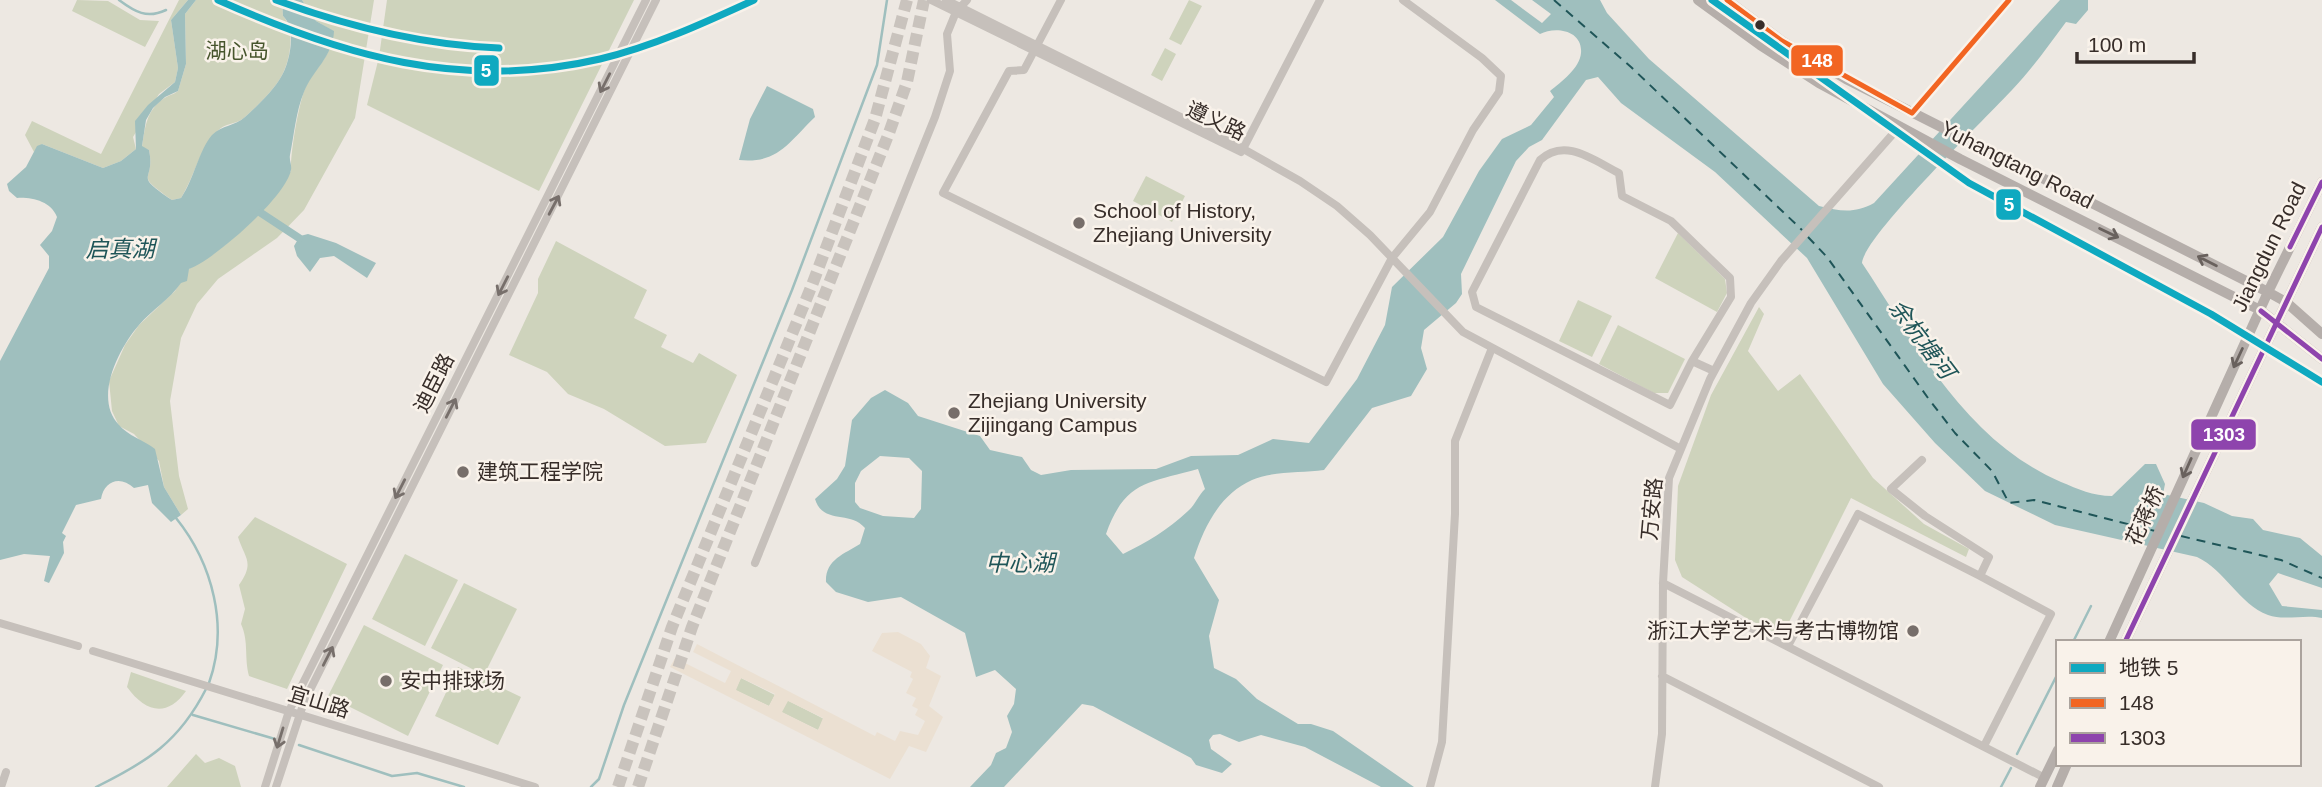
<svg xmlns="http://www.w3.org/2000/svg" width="2322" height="787" font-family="Arial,'Noto Sans SC',sans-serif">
<rect width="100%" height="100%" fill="#ede8e2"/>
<!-- green -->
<path fill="#ced3bc" d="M77 0 108 1 140 20 159 21 145 47 72 11Z
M179 0H188L171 20 178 68 175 82 159 94 133 137 136 149 121 161 103 168 42 144 34 152 25 135 32 121 101 154Z
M196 0H282L283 16C296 29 290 62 281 77 274 90 256 107 245 117 238 124 227 123 221 128 200 145 195 176 181 198L172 200C131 171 156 184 149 150L142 147C145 128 146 111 163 99 168 95 173 95 178 91L186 64 185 14Z
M302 0H374L355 118 304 210 277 238 218 279 197 304 181 338 170 401 179 476 188 509 181 515 164 487 159 461 134 434 119 426 112 411 109 381 125 345 139 325 175 291 189 269 225 245 250 223 291 171C290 155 299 99 307 84 317 66 333 54 333 31L316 21Z
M387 0H634L539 191 367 105 379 57Z
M1189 0 1202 6 1181 45 1169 39Z
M1165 48 1176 54 1162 81 1151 75Z
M1146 176 1185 196 1172 222 1133 201Z
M1678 233 1725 279 1727 293 1717 312 1655 278Z
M556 241 647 290 634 318 667 335 661 347 693 363 699 353 737 375 706 443 665 446 604 409 568 394 547 372 509 355 538 293V279Z
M1578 300 1612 316 1592 357 1559 341Z
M1759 307 1764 314 1748 351 1778 391 1800 374 1873 478 1924 524 1969 549 1966 557 1851 498 1782 636 1746 618 1682 577 1675 560 1678 486 1711 395Z
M1618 325 1685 359 1668 393H1654L1599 364Z
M255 517 347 564 287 689 249 676C244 657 249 642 241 624L245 609 239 585C255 562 245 559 238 537Z
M405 554 458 580 425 646 372 619Z
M464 583 517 609 484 675 431 648Z
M364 625 443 665 408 736 328 696Z
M458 667 521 697 498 745 435 716Z
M131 672 186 691C167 718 145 712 127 687Z
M741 678 775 695 769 706 735 690Z
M787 700 824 719 818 730 781 712Z
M196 754 205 763 219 758 235 766 241 787H167Z"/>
<!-- plaza -->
<path fill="#ebe0d2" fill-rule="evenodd" d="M898 632 921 644 930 656 926 668 941 676 929 706 943 717 926 752 909 746 890 779 670 667 675 658 725 683 731 671 693 652 697 644 875 736 877 732 895 741 900 731 918 735 925 721 915 715 918 709 912 706 916 698 906 693 913 679 910 677 912 672 872 651 882 633ZM741 678 775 694 769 706 736 690ZM788 701 823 718 818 730 782 712Z"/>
<!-- water -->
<path fill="#9fbfbe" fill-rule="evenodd" d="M188 0H196L185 14 186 64 178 91 165 97 153 108 146 120 142 146 149 150C156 184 131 172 172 200L181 198C194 179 199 150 212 135 222 125 235 126 245 117 256 107 274 90 281 77 290 62 297 29 283 16L282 0H302L316 21 334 31C333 57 312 71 304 92 296 111 294 135 290 155 289 160 292 165 291 170 286 197 214 260 189 269L187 281 181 283C169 300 152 310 139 325 119 348 93 398 119 425 127 435 145 441 155 449L164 487 181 515 171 522 152 503 148 485 134 488C120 475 104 481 101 499L76 505 62 533 66 536 63 542 64 553 49 583 44 581 50 556 24 554 0 560V361L49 268V256L40 245 52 231 57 217C51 201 31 197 17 198L9 191 7 184 26 167 37 146 42 144 103 168 121 161 136 149 135 121 148 105 175 82 178 68 171 20Z
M1495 0H1511L1542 23 1551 14 1532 0H1600L1607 13 1649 59 1819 206C1840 211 1854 214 1874 203L2060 0H2088V10L2076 24 2066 22C2049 45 2032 69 2012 90 1987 117 1864 236 1862 263 1917 346 1966 441 2061 482 2078 489 2093 496 2112 496L2145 464H2156L2165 484 2163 494 2204 503 2232 516 2253 519 2263 530 2300 538 2322 556V588L2278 573 2269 584 2282 606 2322 610V618C2305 614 2284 621 2268 615 2239 604 2225 570 2197 557L2055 525 1985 491 1935 443 1883 384 1807 258 1715 172 1621 103 1598 77 1586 80 1542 140 1529 147 1516 161 1461 274 1462 294 1456 303 1424 330 1421 348 1427 369 1411 396 1372 408 1324 470C1302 473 1272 471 1252 480 1220 494 1204 527 1194 558L1219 600 1209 636 1214 668 1236 679 1257 699 1298 724H1311L1333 731 1414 787H1381L1305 747 1261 735 1239 742 1220 734 1213 735 1209 740 1211 749 1232 764 1222 773 1196 765 1191 758 1093 706 1082 704 1004 787H970L991 765 996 753 1006 748 1012 732 1007 716 1014 704 1016 689 995 670 976 677 965 633 901 597 868 602 836 592 826 582C825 560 844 554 860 544L865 528C850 510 823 525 815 499L837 479 845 466 852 420 871 398 885 390 908 403 918 416 980 436 990 450 1022 457 1031 470 1041 475 1071 470 1156 469 1191 456 1238 455 1273 439 1309 443 1357 379 1385 325 1392 287 1443 237 1479 171 1502 139 1531 125 1554 97 1550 91C1561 82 1580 68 1581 53 1583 30 1555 26 1540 34ZM880 456 909 458 922 471 921 509 914 518 883 516 860 508 855 502V483L861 471ZM1198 469 1205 489C1198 496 1195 505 1188 511 1168 530 1147 542 1123 554L1106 534C1125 480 1149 483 1198 469Z
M767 86 813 109 815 117C789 142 778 164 739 160L750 119Z
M308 234 336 243 376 263 367 278 334 256 320 258 310 272 297 256 294 246 300 236Z"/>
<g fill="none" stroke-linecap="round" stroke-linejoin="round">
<!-- stream -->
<path stroke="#9fbfbe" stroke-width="2.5" d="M119 0C135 12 147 19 166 10
M176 518C213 564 229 627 209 683
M2073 642 2091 606
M193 715 275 739
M299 745 392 776 417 773 464 787
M2017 754 2058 673
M96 787C147 762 179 742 206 689
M591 787 599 779 624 705 792 290 877 65 887 0
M2001 787 2011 768"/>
<!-- canal -->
<path stroke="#9fbfbe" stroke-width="8" d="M261 213 299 238"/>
<!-- ferry -->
<path stroke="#1f5558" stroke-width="2" stroke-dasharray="9 7" stroke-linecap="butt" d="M1554 0 1631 67 1802 230
M1808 237 1827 257 1928 398 1955 433 1992 471 2009 503 2034 500 2155 531
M2181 536 2281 560 2322 578"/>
<!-- highway-tunnel -->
<path stroke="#c9c3bd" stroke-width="12" stroke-dasharray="12 6" stroke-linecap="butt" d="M618 787 672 627 812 285 875 119 907 0
M638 787 692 627 889 133 907 82 924 0"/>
<!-- minor -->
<path stroke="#c6c0bb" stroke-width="8" d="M931 0 1241 152
M946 0 1231 142 1300 181 1337 206 1370 235 1463 332 1681 449
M1061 0 1024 70 1009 71 943 193 1326 382 1392 258 1430 212 1473 130 1499 92 1501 76 1482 58 1403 0
M1912 113 2009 0
M1243 149 1320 0
M1692 361 1731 297 1730 278 1671 221 1622 196 1619 173C1593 160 1565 137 1540 160L1472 292 1476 307 1670 405 1692 361 1714 371
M1922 460 1891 489 1925 516 1989 557 1980 576 2051 614 1984 746
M755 563 935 117 950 71 947 34 956 12 967 0
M1663 583 2045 778
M0 623 78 646
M1788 646 1858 514 1980 576
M93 651 535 787
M1662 676 1879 787
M1 787 6 772
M265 787 289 711 646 0
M276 787 304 702 656 0
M1430 787 1442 742 1455 514V441L1492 348
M1655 787 1662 734 1663 583 1669 478 1710 379 1751 303 1781 261 1899 127"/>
<!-- major -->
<path stroke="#b5aeaa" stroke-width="10" d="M1698 0 1760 45 1819 83 1960 159 2260 310 2322 359
M1727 0 1782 41 1846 79 2268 292 2286 302 2322 334
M2109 642 2268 292 2322 182
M2125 642 2322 227
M2040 787 2058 750
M2057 787 2067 764"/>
<defs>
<path id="bus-1" d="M1727 0 1782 41 1912 113
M1912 113 2009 0"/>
<path id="bus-2" d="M2290 247 2322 182
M2261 311 2322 359
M2125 642 2322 227"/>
</defs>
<!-- bus-1 casing -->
<use href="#bus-1" stroke="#f9f2ea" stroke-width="10"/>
<!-- bus-2 casing -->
<use href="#bus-2" stroke="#f9f2ea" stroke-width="10"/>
<!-- bus-1 -->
<use href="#bus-1" stroke="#f26522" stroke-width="5"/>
<!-- bus-2 -->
<use href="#bus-2" stroke="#8e44ad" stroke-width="5"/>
<defs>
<path id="metro-1" d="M218 0C343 56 462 91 600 59 654 46 704 23 754 0
M276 0C349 27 421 45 499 48
M1712 0 1969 183 2211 314 2322 382"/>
</defs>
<!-- metro-1 casing -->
<use href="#metro-1" stroke="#f9f2ea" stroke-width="12"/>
<!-- metro-1 -->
<use href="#metro-1" stroke="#0fa9c0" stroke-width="7"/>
</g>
<!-- one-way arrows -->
<defs><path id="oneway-shaft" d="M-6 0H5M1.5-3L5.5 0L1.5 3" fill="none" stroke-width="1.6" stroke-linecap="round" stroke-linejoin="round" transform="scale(1.75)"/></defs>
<g stroke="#776f6b">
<use href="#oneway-shaft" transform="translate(605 83) rotate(117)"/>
<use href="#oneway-shaft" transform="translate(554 205) rotate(-62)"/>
<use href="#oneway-shaft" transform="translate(503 286) rotate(117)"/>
<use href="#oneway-shaft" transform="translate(451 408) rotate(-63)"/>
<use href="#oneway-shaft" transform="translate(400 489) rotate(117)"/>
<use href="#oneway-shaft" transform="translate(328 656) rotate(-63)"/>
<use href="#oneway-shaft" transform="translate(280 738) rotate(107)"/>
</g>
<g stroke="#69615d">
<use href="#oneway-shaft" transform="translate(2109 233) rotate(26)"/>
<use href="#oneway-shaft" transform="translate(2207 261) rotate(-153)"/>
<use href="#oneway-shaft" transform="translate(2238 358) rotate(115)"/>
<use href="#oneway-shaft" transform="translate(2187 468) rotate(114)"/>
</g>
<!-- markers -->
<circle fill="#372d29" stroke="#f9f2ea" stroke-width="2.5" cx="1760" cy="25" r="6"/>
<g fill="#776e6a" stroke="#f9f2ea" stroke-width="2.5">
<circle cx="1079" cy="223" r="7"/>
<circle cx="954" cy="413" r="7"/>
<circle cx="463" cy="472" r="7"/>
<circle cx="1913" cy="631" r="7"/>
<circle cx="386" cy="681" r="7"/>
</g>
<g text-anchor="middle" stroke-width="5" stroke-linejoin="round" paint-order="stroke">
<!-- park labels -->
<g font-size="21" fill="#47552d" stroke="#f9f2ea">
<text x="237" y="58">湖心岛</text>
</g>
<!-- street labels -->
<g font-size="21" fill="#372d29" stroke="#f9f2ea">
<text transform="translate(1216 121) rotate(25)" y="7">遵义路</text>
<text transform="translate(2017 165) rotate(27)" y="7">Yuhangtang Road</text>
<text transform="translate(2269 247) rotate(-64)" y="7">Jiangdun Road</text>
<text transform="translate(434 383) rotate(-63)" y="7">迪臣路</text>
<text transform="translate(1652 509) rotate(-85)" y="7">万安路</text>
<text transform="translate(2145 516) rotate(-66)" y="7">花蒋桥</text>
<text transform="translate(319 702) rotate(17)" y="7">宜山路</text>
</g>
<!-- poi labels -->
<g font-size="21" fill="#372d29" stroke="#f9f2ea" text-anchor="start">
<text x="1093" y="218">School of History,<tspan x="1093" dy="24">Zhejiang University</tspan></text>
<text x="968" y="408">Zhejiang University<tspan x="968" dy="24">Zijingang Campus</tspan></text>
<text x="477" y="479">建筑工程学院</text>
<text x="1899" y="638" text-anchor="end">浙江大学艺术与考古博物馆</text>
<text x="400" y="688">安中排球场</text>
</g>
<!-- water labels -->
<g font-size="23" font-style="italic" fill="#1f5558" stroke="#f9f2ea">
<text x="120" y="257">启真湖</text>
<text transform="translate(1922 339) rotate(53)" y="8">余杭塘河</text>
<text x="1020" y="571">中心湖</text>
</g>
</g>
<g stroke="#f9f2ea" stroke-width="2.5">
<rect x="1790" y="44" width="54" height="33" rx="7" fill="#f26522"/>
<rect x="473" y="54" width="27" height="33" rx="7" fill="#0fa9c0"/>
<rect x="1995" y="188" width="27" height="33" rx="7" fill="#0fa9c0"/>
<rect x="2190" y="418" width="67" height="33" rx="7" fill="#8e44ad"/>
</g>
<g font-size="19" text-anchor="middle" font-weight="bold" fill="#fff">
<text x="1817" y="67">148</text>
<text x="486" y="77">5</text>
<text x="2009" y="211">5</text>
<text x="2224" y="441">1303</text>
</g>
<!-- legend -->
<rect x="2056" y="640" width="245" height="126" fill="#f9f2ea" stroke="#aba39d" stroke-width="2"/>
<rect x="2070" y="663" width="35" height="10" fill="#0fa9c0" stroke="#aba39d" stroke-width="2"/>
<text x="2119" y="675" font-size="21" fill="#372d29">地铁 5</text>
<rect x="2070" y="698" width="35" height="10" fill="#f26522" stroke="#aba39d" stroke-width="2"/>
<text x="2119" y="710" font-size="21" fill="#372d29">148</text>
<rect x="2070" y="733" width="35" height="10" fill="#8e44ad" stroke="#aba39d" stroke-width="2"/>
<text x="2119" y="745" font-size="21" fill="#372d29">1303</text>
<!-- scale -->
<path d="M2077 52v10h117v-10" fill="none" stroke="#372d29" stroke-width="3.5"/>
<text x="2088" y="52" font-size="21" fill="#372d29" stroke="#f9f2ea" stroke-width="5" paint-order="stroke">100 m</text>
</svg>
